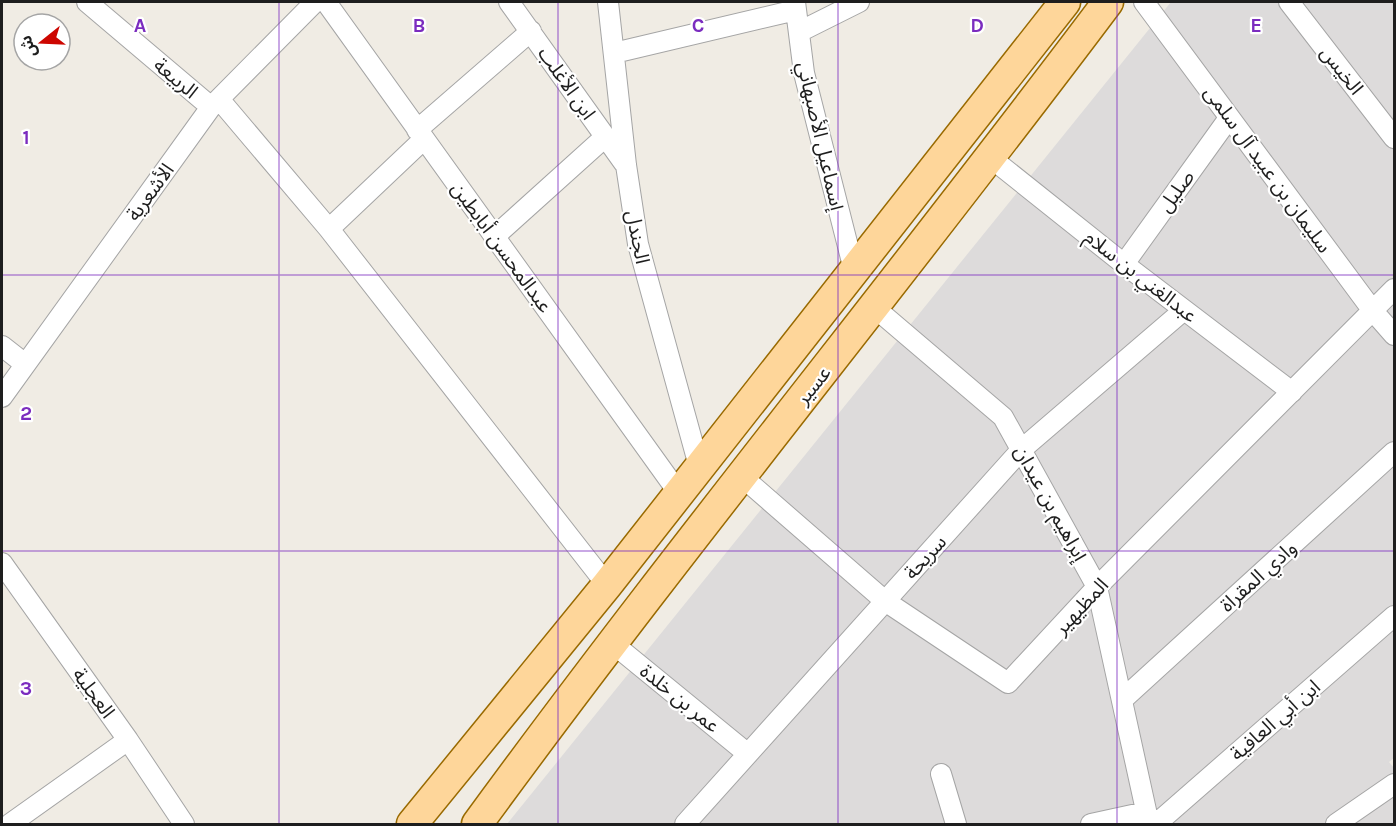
<svg xmlns="http://www.w3.org/2000/svg" width="1396" height="826" font-family="Karla,'Noto Sans Arabic',sans-serif">
<rect width="100%" height="100%" fill="#f0ece4"/>
<!-- residential -->
<path fill="#dddbdb" d="M1171 2H1394V758L1389 762 1394 768V824H507Z"/>
<g fill="none" stroke-linecap="round" stroke-linejoin="round">
<defs>
<path id="street" d="M87 2 211 107
M326 2 678 492
M509 2 624 163
M608 2 626 165 638 244 699 466
M795 2 804 73 854 270
M1144 2 1373 311 1394 335
M1289 2 1394 138
M799 32 859 2
M614 53 796 10
M219 99 329 229 607 585
M417 130 531 31
M991 158 1124 264 1292 392
M329 229 424 139
M494 237 605 137
M1124 264 1229 118
M875 308 1003 417 1097 587 1149 824
M2 346 25 364
M2 397 211 107 315 2
M740 475 885 601 1008 683 1097 587 1394 289
M2 563 128 740 184 824
M611 642 748 754
M1122 700 1394 452
M941 774 956 824
M10 824 128 740
M685 824 1021 450 1184 310
M1091 824 1146 812
M1156 824 1394 616
M1336 824 1394 784"/>
<path id="primary" d="M412 824 607 585 1065 2
M477 824C681 545 901 278 1108 2"/>
</defs>
<!-- street casing -->
<use href="#street" stroke="#a5a5a5" stroke-width="22"/>
<!-- primary casing -->
<use href="#primary" stroke="#996a00" stroke-width="33"/>
<!-- street -->
<use href="#street" stroke="#fff" stroke-width="20"/>
<!-- primary -->
<use href="#primary" stroke="#fed69a" stroke-width="30"/>
</g>
<!-- grid -->
<path fill="none" stroke="#7b2cbf" stroke-width="1.5" stroke-opacity="0.55" d="M279 2V824M558 2V824M838 2V824M1117 2V824M2 275H1394M2 551H1394"/>
<g text-anchor="middle" stroke-width="4.5" stroke-linejoin="round" paint-order="stroke">
<!-- street labels -->
<g font-size="20" fill="#1e1e1e" stroke="#fff">
<text transform="translate(1342 70) rotate(52)" y="7">الخيس</text>
<text transform="translate(176 78) rotate(40)" y="7">الربيعة</text>
<text transform="translate(567 83) rotate(55)" y="7">ابن الأغلب</text>
<text transform="translate(821 136) rotate(77)" y="7">إسماعيل الأصبهاني</text>
<text transform="translate(1268 169) rotate(54)" y="7">سليمان بن عبيد آل سلمى</text>
<text transform="translate(1176 191) rotate(-54)" y="7">صليل</text>
<text transform="translate(150 192) rotate(-54)" y="7">الأشعرية</text>
<text transform="translate(638 237) rotate(79)" y="7">الجندل</text>
<text transform="translate(502 247) rotate(54)" y="7">عبدالمحسن أبابطين</text>
<text transform="translate(1141 276) rotate(38)" y="7">عبدالغني بن سلام</text>
<text transform="translate(813 385) rotate(-51)" y="7">عسير</text>
<text transform="translate(1051 503) rotate(61)" y="7">إبراهيم بن عيدان</text>
<text transform="translate(925 557) rotate(-48)" y="7">سريحة</text>
<text transform="translate(1258 576) rotate(-42)" y="7">وادي المقراة</text>
<text transform="translate(1081 606) rotate(-47)" y="7">المظيهير</text>
<text transform="translate(94 693) rotate(54)" y="7">العجلية</text>
<text transform="translate(680 698) rotate(39)" y="7">عمر بن خلدة</text>
<text transform="translate(1275 720) rotate(-41)" y="7">ابن أبي العافية</text>
</g>
</g>
<g font-size="20" text-anchor="middle" font-weight="bold" fill="#7b2cbf" stroke="#fff" stroke-width="4.5" stroke-linejoin="round" paint-order="stroke">
<text x="140" y="32">A</text>
<text x="419" y="32">B</text>
<text x="698" y="32">C</text>
<text x="977" y="32">D</text>
<text x="1256" y="32">E</text>
<text x="26" y="144">1</text>
<text x="26" y="420">2</text>
<text x="26" y="695">3</text>
</g>
<!-- border -->
<rect width="1396" height="826" fill="none" stroke="#1e1e1e" stroke-width="6"/>
<!-- north arrow -->
<g transform="translate(42 42) rotate(252)"><circle r="28" fill="#ffffff" stroke="#a5a5a5" stroke-width="1.5"/>
<path d="M0-4.5L10 22L0 15L-10 22Z" fill="#cd0600"/>
<text y="-9" font-size="16" font-weight="bold" text-anchor="middle" fill="#1e1e1e">ش</text>
</g>
</svg>
